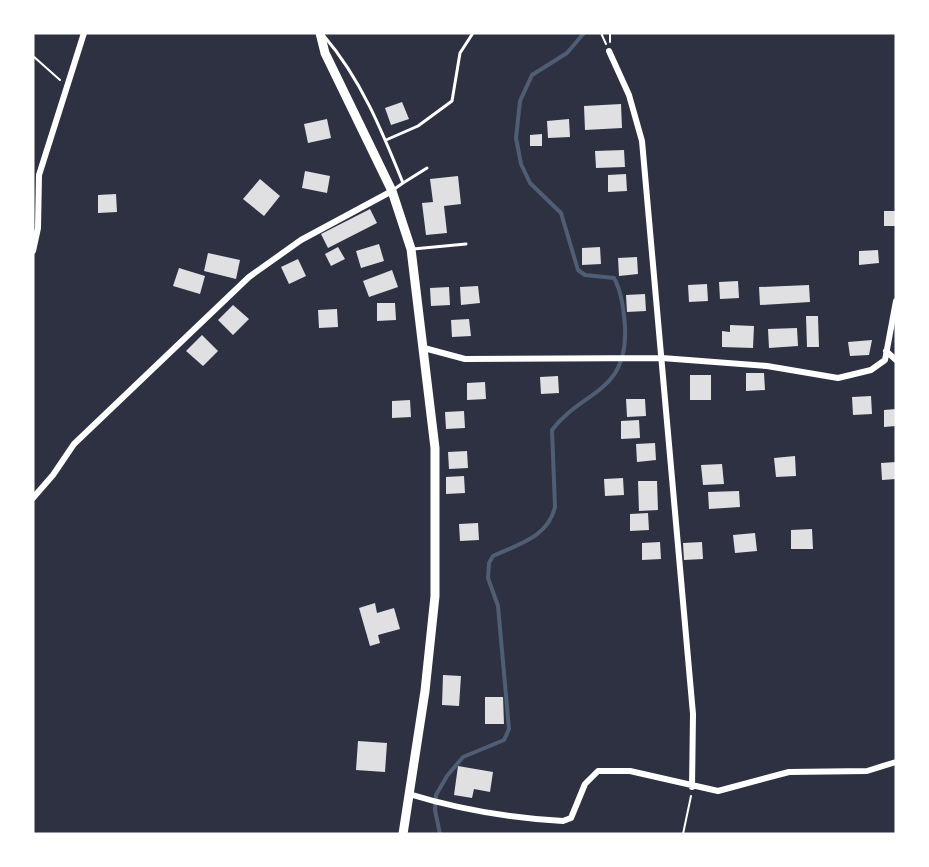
<svg xmlns="http://www.w3.org/2000/svg" width="929" height="867" font-family="'Zilla Slab',serif">
<rect width="100%" height="100%" fill="#2d3142"/>
<g fill="none" stroke-linecap="round" stroke-linejoin="round">
<!-- stream -->
<path stroke="#4f5d75" stroke-width="4" d="M440 834 435 810 436 795 447 776 463 757 504 740 509 729 498 606 488 578 489 563 493 556C519 544 548 537 555 507L552 430C582 390 628 394 625 327 624 311 622 292 614 278L585 275 578 270 561 213 530 183 521 164 516 138 520 101 532 75 567 53 584 33"/>
</g>
<!-- building -->
<path fill="#e0e0e3" d="M402 102 409 119 391 125 385 108Z
M621 104 622 128 585 130 584 106Z
M327 119 331 138 308 143 304 124Z
M569 119 570 137 548 138 547 121Z
M542 134V146H530V135Z
M624 150 625 167 596 168 595 151Z
M305 171 330 176 327 193 302 188Z
M626 174 627 191 608 192V175Z
M458 176 461 204 444 206 447 233 426 235 422 203 433 202 430 179Z
M260 179 280 196 264 216 243 199Z
M116 194 117 212 98 213V195Z
M370 209 377 223 328 248 321 234Z
M884 211H896V226H884Z
M379 244 384 261 361 268 356 251Z
M338 247 345 259 331 266 325 254Z
M600 247 601 264 582 265V248Z
M878 250 879 263 859 265V251Z
M208 253 240 260 236 279 204 271Z
M637 257 638 274 619 276 618 258Z
M298 259 306 276 289 284 281 267Z
M179 268 205 276 200 294 173 286Z
M392 270 398 287 369 297 363 281Z
M738 281 739 298 720 299 719 282Z
M707 284 708 301 689 302 688 285Z
M809 285 810 302 760 305 759 287Z
M478 286 480 303 461 305 460 287Z
M449 287 450 305 431 306 430 288Z
M645 294 646 311 627 312 626 295Z
M377 303H395L396 320 377 321Z
M233 305 249 319 233 335 218 320Z
M337 309 338 327 319 328 318 310Z
M806 316H818L819 347H807Z
M469 319 471 336 452 337 451 320Z
M730 325 754 326 753 348 722 347V331L730 332Z
M797 328 798 346 769 348 768 329Z
M202 335 218 351 203 366 186 351Z
M872 340 869 355 850 356 848 342Z
M746 373H764L765 390 746 391Z
M690 375H711V400H690Z
M558 376 559 393 541 394 540 377Z
M485 382 486 399 467 400V383Z
M871 396 872 414 853 415 852 397Z
M626 399H645L646 416 627 417Z
M410 400 411 417 392 418V401Z
M896 409V426L884 427V410Z
M464 411 465 428 446 429 445 412Z
M639 420 640 438 621 439V421Z
M655 443 656 460 637 462 636 444Z
M467 451 468 468 449 469 448 452Z
M795 456 796 476 776 477 774 458Z
M896 462V479L882 480 881 463Z
M722 464 724 484 703 485 701 465Z
M464 476 465 493 446 494V477Z
M623 478 624 495 605 496 604 479Z
M638 481H657L658 510 639 511Z
M739 491 740 507 709 509 708 492Z
M648 513 649 530 630 531V514Z
M478 523 479 540 460 541 459 524Z
M812 529 813 549H791V530Z
M755 533 757 551 735 553 733 535Z
M660 542 661 559 642 560V543Z
M702 542 703 559 684 560 683 543Z
M375 603 377 613 394 608 400 629 378 635 380 643 370 646 359 608Z
M443 675 461 676 459 706 442 705Z
M485 697H503L504 724H485Z
M358 741 387 743 385 772 356 770Z
M458 766 493 772 490 792 474 789 472 798 454 795Z"/>
<g fill="none" stroke-linecap="round" stroke-linejoin="round">
<!-- path -->
<path stroke="#fff" stroke-width="2" d="M601 33 606 44
M610 42V33
M33 56 60 80
M683 834 691 796"/>
<!-- service -->
<path stroke="#fff" stroke-width="3" d="M324 36C361 79 382 131 403 183L393 190
M386 140 418 126 452 101 460 53 473 33
M403 183 427 168
M413 249 466 244"/>
<!-- minor -->
<path stroke="#fff" stroke-width="6" d="M609 51 629 95 642 141 693 714 692 787
M33 251 38 228 39 175 84 33
M424 348 465 359 662 358 767 366 838 378 871 370 885 360 896 301
M886 351 896 360
M33 498 53 475 74 444 249 277 301 240 392 191
M409 794C461 810 509 818 563 821L571 818 585 784 598 771H630L718 791 789 772 867 771 896 762"/>
<!-- secondary -->
<path stroke="#fff" stroke-width="9" d="M320 33 325 53 392 191 411 249 435 448V596L425 691 403 834"/>
</g>
<!-- border -->
<rect width="929" height="867" fill="none" stroke="#ffffff" stroke-width="69"/>
</svg>
